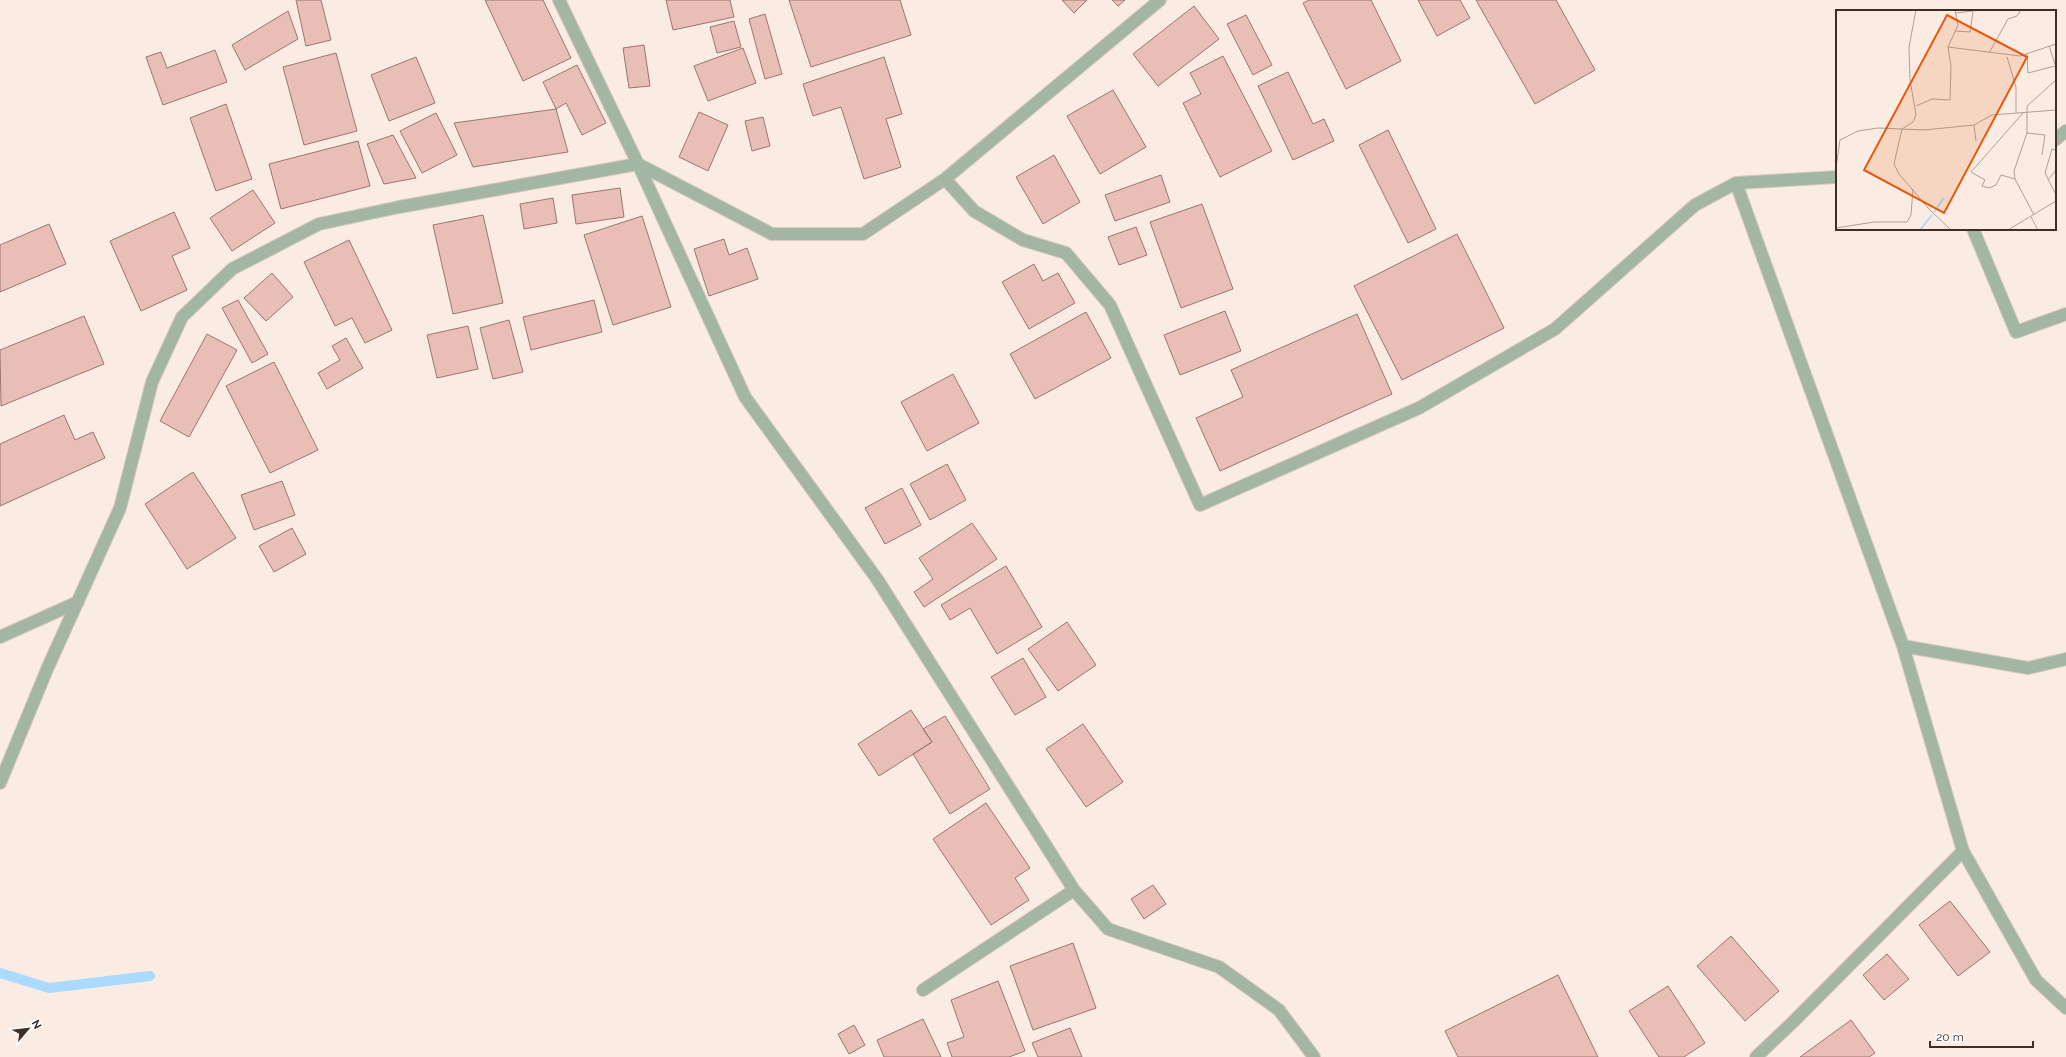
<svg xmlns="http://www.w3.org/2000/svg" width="2066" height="1057" font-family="Raleway,sans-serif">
<rect width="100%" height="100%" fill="#faebe3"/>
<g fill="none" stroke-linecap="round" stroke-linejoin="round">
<!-- stream -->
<path stroke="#abdaff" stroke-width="10" d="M0 973 49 988 150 976"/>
</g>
<!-- building -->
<path fill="#e8beb7" stroke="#9c756f" d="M296 0H321L331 40 306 46Z
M485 0H543L571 58 523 81Z
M666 0H730L734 17 673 30Z
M789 0H900L911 35 811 67Z
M1062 0H1087L1074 13Z
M1112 0H1125L1118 6Z
M1309 0H1371L1401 61 1346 89 1303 3Z
M1418 0H1460L1470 18 1437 36Z
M1476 0H1556L1595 70 1535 104Z
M1194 6 1219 39 1158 86 1133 54Z
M288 11 298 39 245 70 232 45Z
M765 14 782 74 765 79 749 19Z
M1246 15 1272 65 1253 75 1227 24Z
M734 21 741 47 717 53 710 27Z
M644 45 650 86 629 88 623 48Z
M743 48 756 83 708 101 694 66Z
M215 50 227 82 163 105 146 57 161 52 167 68Z
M336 53 357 131 304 145 283 67Z
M1223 56 1272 151 1220 177 1183 103 1201 94 1190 73Z
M416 57 435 103 389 121 371 75Z
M884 57 902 114 886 119 901 167 864 179 841 107 813 116 803 84Z
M577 65 606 123 582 135 566 103 556 109 543 82Z
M1288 72 1313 124 1324 119 1334 141 1293 160 1258 86Z
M1113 90 1146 147 1100 174 1067 116Z
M226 104 252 179 216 191 190 118Z
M556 109 568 152 473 167 454 123Z
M699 112 728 125 708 171 679 157Z
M436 113 457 155 422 173 400 131Z
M763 117 770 146 752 151 745 121Z
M1388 130 1436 229 1408 243 1359 145Z
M393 135 416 178 384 184 367 144Z
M358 141 370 186 281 209 269 164Z
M1054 155 1080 202 1043 224 1016 177Z
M1161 175 1170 202 1115 221 1105 195Z
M620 188 624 217 576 224 572 195Z
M253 190 275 223 232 251 210 218Z
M553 198 557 223 524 229 520 204Z
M1202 204 1233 289 1181 308 1150 222Z
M174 212 190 248 172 256 187 290 141 311 110 241Z
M483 215 503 303 453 314 433 225Z
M642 216 671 307 613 325 584 235Z
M49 224 66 264 0 292V245Z
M1136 227 1147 255 1119 265 1108 237Z
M1457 234 1504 328 1402 380 1354 286Z
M724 239 729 255 747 248 758 279 709 296 694 249Z
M349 240 392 330 365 343 352 318 335 326 304 262Z
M1034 264 1043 281 1058 273 1075 303 1029 329 1002 282Z
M272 273 293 297 266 321 244 298Z
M238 300 268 354 252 363 222 308Z
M594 300 602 332 531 350 523 317Z
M1225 311 1241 351 1180 375 1164 335Z
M1086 312 1111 358 1035 399 1010 354Z
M1357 314 1392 394 1220 471 1196 418 1243 397 1231 370Z
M84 316 104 364 1 406 0 350Z
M509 320 523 372 493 379 480 328Z
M468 326 478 369 437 378 427 335Z
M207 334 237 350 189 437 160 421Z
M346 338 363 368 327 389 318 373 340 360 332 346Z
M274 362 318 450 270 473 226 386Z
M953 374 979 423 927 451 901 402Z
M64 415 75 440 93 432 105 458 0 506V444Z
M947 464 966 500 930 520 910 484Z
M193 472 236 538 187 569 145 504Z
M282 481 295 515 254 530 241 495Z
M902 488 921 525 885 544 865 508Z
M972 523 997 559 924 607 914 592 933 579 919 558Z
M292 528 306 554 274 572 259 546Z
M1006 566 1042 627 997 654 970 608 950 620 941 605Z
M1067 622 1096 665 1058 691 1028 649Z
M1023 658 1046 697 1015 715 991 677Z
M911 710 932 742 879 776 858 744Z
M945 716 990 789 950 814 913 754 932 742 923 729Z
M1083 724 1123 782 1086 807 1046 749Z
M986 803 1030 868 1015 878 1029 900 991 925 933 839Z
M1153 885 1166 904 1144 919 1131 899Z
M1950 901 1990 952 1958 976 1919 925Z
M1731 936 1779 991 1745 1021 1697 966Z
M1073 943 1096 1008 1033 1030 1010 966Z
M1887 954 1909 979 1884 1000 1863 975Z
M1558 975 1598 1057H1458L1445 1031Z
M998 981 1025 1051 1009 1057H952L947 1043 964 1037 951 1000Z
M1668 986 1705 1043 1684 1057H1659L1629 1011Z
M923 1019 941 1057H884L877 1040Z
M1851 1020 1875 1053 1869 1057H1800Z
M854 1025 865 1045 849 1054 838 1034Z
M1070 1028 1082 1057H1038L1032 1043Z"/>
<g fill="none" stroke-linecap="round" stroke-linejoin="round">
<defs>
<path id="street" d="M559 0 638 164 745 397 877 579 1074 890 1108 929 1219 967 1279 1010 1314 1057
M2055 140 2066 131
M945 179 974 211 1023 240 1066 253 1110 305 1200 505 1419 408 1555 329 1695 205 1736 183 1837 177
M1736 183 1903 646 1963 851 2036 980 2066 1008
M1973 229 2016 332 2066 314
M0 637 78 602
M1903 646 2028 668 2066 659
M0 783 48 667 120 508 152 382 182 317 232 269 319 224 399 207 638 164 772 234H863L945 179 1160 0
M923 990 1074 890
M1756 1057 1793 1022 1963 851"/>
</defs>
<!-- street casing -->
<use href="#street" stroke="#d8c9c1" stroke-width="14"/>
<!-- street -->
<use href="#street" stroke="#a3b5a3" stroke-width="12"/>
</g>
<!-- overview -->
<g transform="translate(1836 10)">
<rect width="220" height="220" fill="#faebe3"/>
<path fill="none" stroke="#abdaff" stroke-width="2" d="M98 202 108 188M84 220 96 205"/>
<path fill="none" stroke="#aea098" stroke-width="1" d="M80 0 73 37 74 70 80 105 77 112 66 119 58 154 63 164 93 199 115 220M120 3 145 0M119 21 134 22 137 2M213 36 220 57M112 37 184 46 220 34M153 43 172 9 181 6 185 0M191 44 192 63 219 56M171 47 180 77V103M80 96 96 89 114 90 115 56 112 37 122 15 119 0M138 115 140 131M191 123 209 125 206 145M220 140 216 139 209 163 220 185M0 158 4 130 22 121 42 118 88 120 138 115 156 105 220 100M179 169 165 165 160 175 153 178 146 176 149 170 135 162 187 103M212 170 220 160M198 205 179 169 178 161 191 123V96L220 70M195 207 202 220M0 218 38 212H71L75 205 77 179M172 220 220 191"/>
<path fill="#e8590c" fill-opacity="0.15" stroke="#e8590c" stroke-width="2" d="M111 5 191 47 108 203 28 160Z"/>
<rect width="220" height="220" fill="none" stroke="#3d2f27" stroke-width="2"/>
</g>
<!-- north arrow -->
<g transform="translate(28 1029) rotate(62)" stroke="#ffffff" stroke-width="3" paint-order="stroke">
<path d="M0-3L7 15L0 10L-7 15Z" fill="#3d2f27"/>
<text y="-6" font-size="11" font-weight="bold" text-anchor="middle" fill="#3d2f27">N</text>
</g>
<!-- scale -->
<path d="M1930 1041v6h103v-6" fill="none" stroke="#3d2f27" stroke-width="2"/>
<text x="1936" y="1041" font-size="12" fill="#3d2f27" stroke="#ffffff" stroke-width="3" paint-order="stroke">20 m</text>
</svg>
